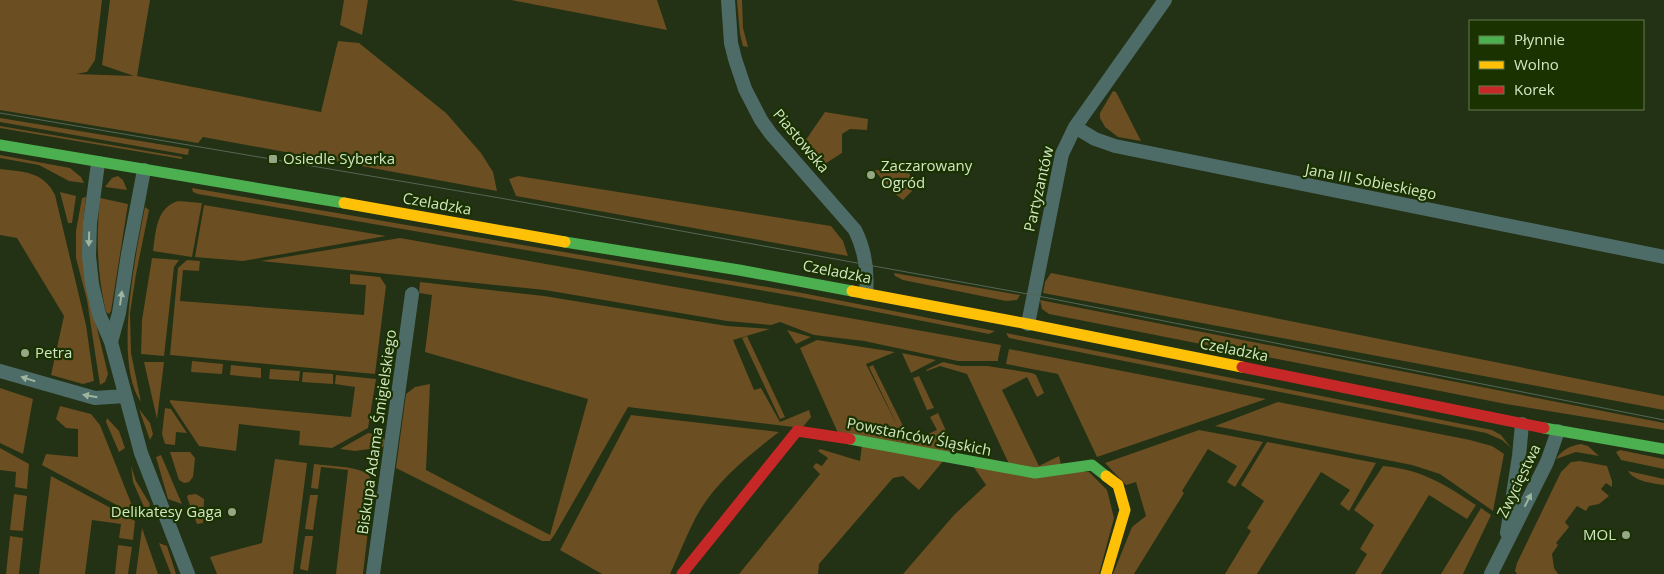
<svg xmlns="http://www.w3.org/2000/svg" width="1664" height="574" font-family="'Open Sans',sans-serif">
<rect width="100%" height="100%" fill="#233115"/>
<!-- green -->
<path fill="#6b4e22" d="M0 0H102L95 60 87 72 76 74 134 76 102 65 110 0H150L137 76 321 112 338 41 359 43 446 113 481 153 493 172 497 191 203 137 198 143 0 110Z
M344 0H368L362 35 340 25Z
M511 0H657L667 30Z
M737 0H742L743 28 748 47 743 46 740 34Z
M1113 91 1116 92 1141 141 1118 137 1105 127 1100 118V113Z
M825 112 868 119 867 130 850 129 842 134V153L820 167 803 144Z
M0 118 189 149 188 155 0 122Z
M0 126 182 157V159L0 128Z
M0 155 70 168 81 177 84 183 69 181 39 165 0 158Z
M0 169C24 172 43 171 55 195L86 325 94 381 83 384 51 375 64 316 17 238 0 235Z
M908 169 912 181V191L903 200 894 193 874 170 903 172Z
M118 176 123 180 127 190 105 187 112 178Z
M518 176 831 226 843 241 848 256 516 196 509 179Z
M192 188 802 293 995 331 989 334 800 297 198 194 193 192Z
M60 192 76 196 72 223H68Z
M86 197 83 224 87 286 108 374 105 382 100 385 87 300 76 258V231L82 198Z
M100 198 128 204 111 311 109 314 106 312C97 274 96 238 100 198Z
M178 201 202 203 192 257 153 251C156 231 156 208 178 201Z
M204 205 386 236 243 261 195 257Z
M145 207 149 210 136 274 130 313 131 353 141 402C113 363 136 252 145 207Z
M400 238 1001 345 998 359V361H958L864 341 814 335 780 322 771 325 727 321 545 290 261 261Z
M152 258 179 260 174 267 164 356 141 354 142 320Z
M187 260 200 261 199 271 183 270 180 301 364 315 366 285 350 284V274L380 277 386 286 375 374 170 355 178 268Z
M894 273 1020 295 1017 300 1006 301 903 280 895 276Z
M1051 273 1664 396V410L1043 293 1045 282Z
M420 282 544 296 727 326 770 329 733 340 754 390 761 388 780 422 809 410 811 417 802 428 628 407 555 534 550 541H542L396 468 406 394 415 387 430 384 426 470 550 535 588 399 425 352 432 295 419 293Z
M1040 300 1664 423V430L1506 404 1049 314 1042 309Z
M787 330 811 337 796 344Z
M1006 333 1492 430 1501 435 1511 448 1502 440 1486 433 1009 338Z
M747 336 785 417 780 419 742 338Z
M817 340 895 352 866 364 900 431 869 367 873 365 910 440 906 444 937 430 930 417 938 413 956 453 838 433 800 348Z
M1009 349 1266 399 1097 457 1058 374 1006 364Z
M902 353 936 360 911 373Z
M192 361 223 364 222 374 191 372Z
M144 362H164L157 419Z
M943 362 961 366H987L1032 373 1036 375 1044 393 1037 397 1027 377 1002 390 1039 466 1059 456 1061 465 1037 470 1009 464 967 374 940 366 927 371 926 370Z
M231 365 261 368V378L230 375Z
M270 369 300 371 299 381 269 379Z
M303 372 333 374V384L302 382Z
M336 375 376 379 368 428 332 448 299 445 300 431 239 424 236 451 199 446 170 402V400L351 417 355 387 335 384Z
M919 376 934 408 927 410 913 378Z
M0 388 33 399 23 454 0 443Z
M1278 402 1470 440 1492 446 1504 454 1493 511 1440 474 1412 465 1215 426Z
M60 406 91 414 100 425 133 508 126 510 42 465 46 454 78 457V429L66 428 56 419Z
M165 408 171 409 187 433 176 432 175 445 165 444 162 434Z
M139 409 150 423 153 434 150 440Z
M631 415 779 432C748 456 715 482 696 517 686 536 679 555 670 574H602L560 550Z
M107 418 119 431 125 448 119 452 106 422Z
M1199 430 1263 442 1235 487 1227 482 1237 466 1208 449 1182 491 1184 493 1134 574H1113L1132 527 1146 516 1136 482 1126 485 1105 463Z
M368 433 382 436 386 442 383 447 355 451 340 449Z
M1267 442 1376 463 1349 511 1340 504 1350 490 1321 472 1257 574H1225L1251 531 1247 528 1264 501 1241 485Z
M1581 444 1588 446 1599 456 1576 452 1556 459C1563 449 1570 446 1581 444Z
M862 445 944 460 919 490 903 476 893 478 819 564 818 574H739L820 474 813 467 816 463 822 466 828 458 818 451 820 449 860 461Z
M0 448 29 464 27 489 15 487 16 472 0 470Z
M1620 450 1664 459V469L1621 460 1616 452Z
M170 452H190L195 458 193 477 189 482 184 483 179 480Z
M161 455 182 504 168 499 156 457Z
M275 459 307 463 293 574H217L210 557 262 543Z
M1580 461 1607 466 1612 481V487L1606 483 1601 489 1609 496 1599 504 1589 506 1586 511 1577 506 1565 522 1569 527 1556 543 1558 545 1552 554 1554 568 1558 574H1517L1515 571 1517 563 1561 472 1571 462Z
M314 464C328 466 354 466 366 473 371 476 372 482 373 487L363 574H336L348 470 321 467 318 489 311 488Z
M131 466 136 481 150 504 147 514 133 482Z
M973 466 1089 472 1107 490 1114 518 1099 574H903L954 515 986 485Z
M1383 466C1423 470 1444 484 1476 505L1467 519 1429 495 1381 574H1355L1367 554 1360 549 1374 525 1354 510Z
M1628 471 1664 479V485C1652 483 1635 482 1628 471Z
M51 476 135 521 133 540 119 538 121 524 92 520 85 574H39Z
M14 494 27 496 23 531 10 530Z
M196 494 204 499 203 523 197 524 187 497 188 495Z
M310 495H318L313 530 305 529Z
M1481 508 1491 515 1463 574H1441Z
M142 528 158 574H136Z
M10 536 23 538 19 574H6Z
M305 536H313L308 571 300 569Z
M159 543 167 546 176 574H171Z
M118 545 132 547 128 574H115Z"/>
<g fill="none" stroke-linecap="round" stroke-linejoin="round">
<!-- street -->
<path stroke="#4e6c67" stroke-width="14" d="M728 0 731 43 735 59 745 89 761 120 771 134 855 230C865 250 868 271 866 293
M1075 127 1095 139 1115 146 1664 257
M98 163 90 223 89 256 92 284 99 314 111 342 141 453 188 574
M1028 324 1062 154 1075 127 1165 0
M111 342 119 313 128 254 144 170
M0 371 95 398 125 396
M1507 533 1519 456 1522 424
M373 574 412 294
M1491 574 1547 462 1558 431"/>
<!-- fast -->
<path stroke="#4caf50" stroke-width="11" d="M0 145 344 203
M565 242 739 270 852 291
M1544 428 1664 449
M850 439 1035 473 1092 465 1106 476"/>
<!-- slow -->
<path stroke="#ffc107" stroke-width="11" d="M344 203 565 242
M852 291 1028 324 1242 367
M1106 574 1125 510 1118 485 1106 476"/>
<!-- jam -->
<path stroke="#c62828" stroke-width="11" d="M1242 367 1544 428
M682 574 797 431 850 439"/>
<!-- tram -->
<path stroke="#546756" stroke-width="1" d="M0 113 500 198 1033 295 1664 420"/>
</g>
<!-- one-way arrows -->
<defs><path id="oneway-solid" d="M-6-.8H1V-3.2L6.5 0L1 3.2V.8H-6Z" transform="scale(1.25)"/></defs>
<g fill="#9db59e">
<use href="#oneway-solid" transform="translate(89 239) rotate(91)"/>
<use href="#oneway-solid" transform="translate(121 298) rotate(-82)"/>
<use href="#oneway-solid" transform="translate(28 379) rotate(-163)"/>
<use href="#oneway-solid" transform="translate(90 396) rotate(-170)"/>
<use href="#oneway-solid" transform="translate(1528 500) rotate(-63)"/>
</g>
<!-- markers -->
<g fill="#95a786" stroke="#1a3200" stroke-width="2">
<rect x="268" y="154" width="10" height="10" rx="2.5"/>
<circle cx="871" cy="175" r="5"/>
<circle cx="25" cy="353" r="5"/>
<circle cx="232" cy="512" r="5"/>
<circle cx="1626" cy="535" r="5"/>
</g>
<g text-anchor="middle" stroke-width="4.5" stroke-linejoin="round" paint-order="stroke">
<!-- street labels -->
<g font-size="15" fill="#d2e6c3" stroke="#1a3200">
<text transform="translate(801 141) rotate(50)" y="5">Piastowska</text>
<text transform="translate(1371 182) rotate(11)" y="5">Jana III Sobieskiego</text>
<text transform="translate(1039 189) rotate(-77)" y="5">Partyzantów</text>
<text transform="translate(437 204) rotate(10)" y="5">Czeladzka</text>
<text transform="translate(837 272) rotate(11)" y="5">Czeladzka</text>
<text transform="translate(1234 350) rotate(11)" y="5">Czeladzka</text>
<text transform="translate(377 432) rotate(-82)" y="5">Biskupa Adama Śmigielskiego</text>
<text transform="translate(919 437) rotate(11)" y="5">Powstańców Śląskich</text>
<text transform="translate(1519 481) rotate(-64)" y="5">Zwycięstwa</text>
</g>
<!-- poi labels -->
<g font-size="15" fill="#d2e6c3" stroke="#1a3200" text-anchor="start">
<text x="283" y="164">Osiedle Syberka</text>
<text x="881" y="171">Zaczarowany<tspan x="881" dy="17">Ogród</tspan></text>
<text x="35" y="358">Petra</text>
<text x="222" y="517" text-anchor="end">Delikatesy Gaga</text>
<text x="1616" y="540" text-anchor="end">MOL</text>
</g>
</g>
<!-- legend -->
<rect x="1469" y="20" width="175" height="90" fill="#1a3200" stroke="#647a4e"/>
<rect x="1479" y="36" width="25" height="8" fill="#4caf50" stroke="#647a4e"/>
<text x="1514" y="45" font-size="15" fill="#d2e6c3">Płynnie</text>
<rect x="1479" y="61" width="25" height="8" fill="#ffc107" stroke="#647a4e"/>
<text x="1514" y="70" font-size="15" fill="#d2e6c3">Wolno</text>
<rect x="1479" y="86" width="25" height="8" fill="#c62828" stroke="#647a4e"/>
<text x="1514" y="95" font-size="15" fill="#d2e6c3">Korek</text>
</svg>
